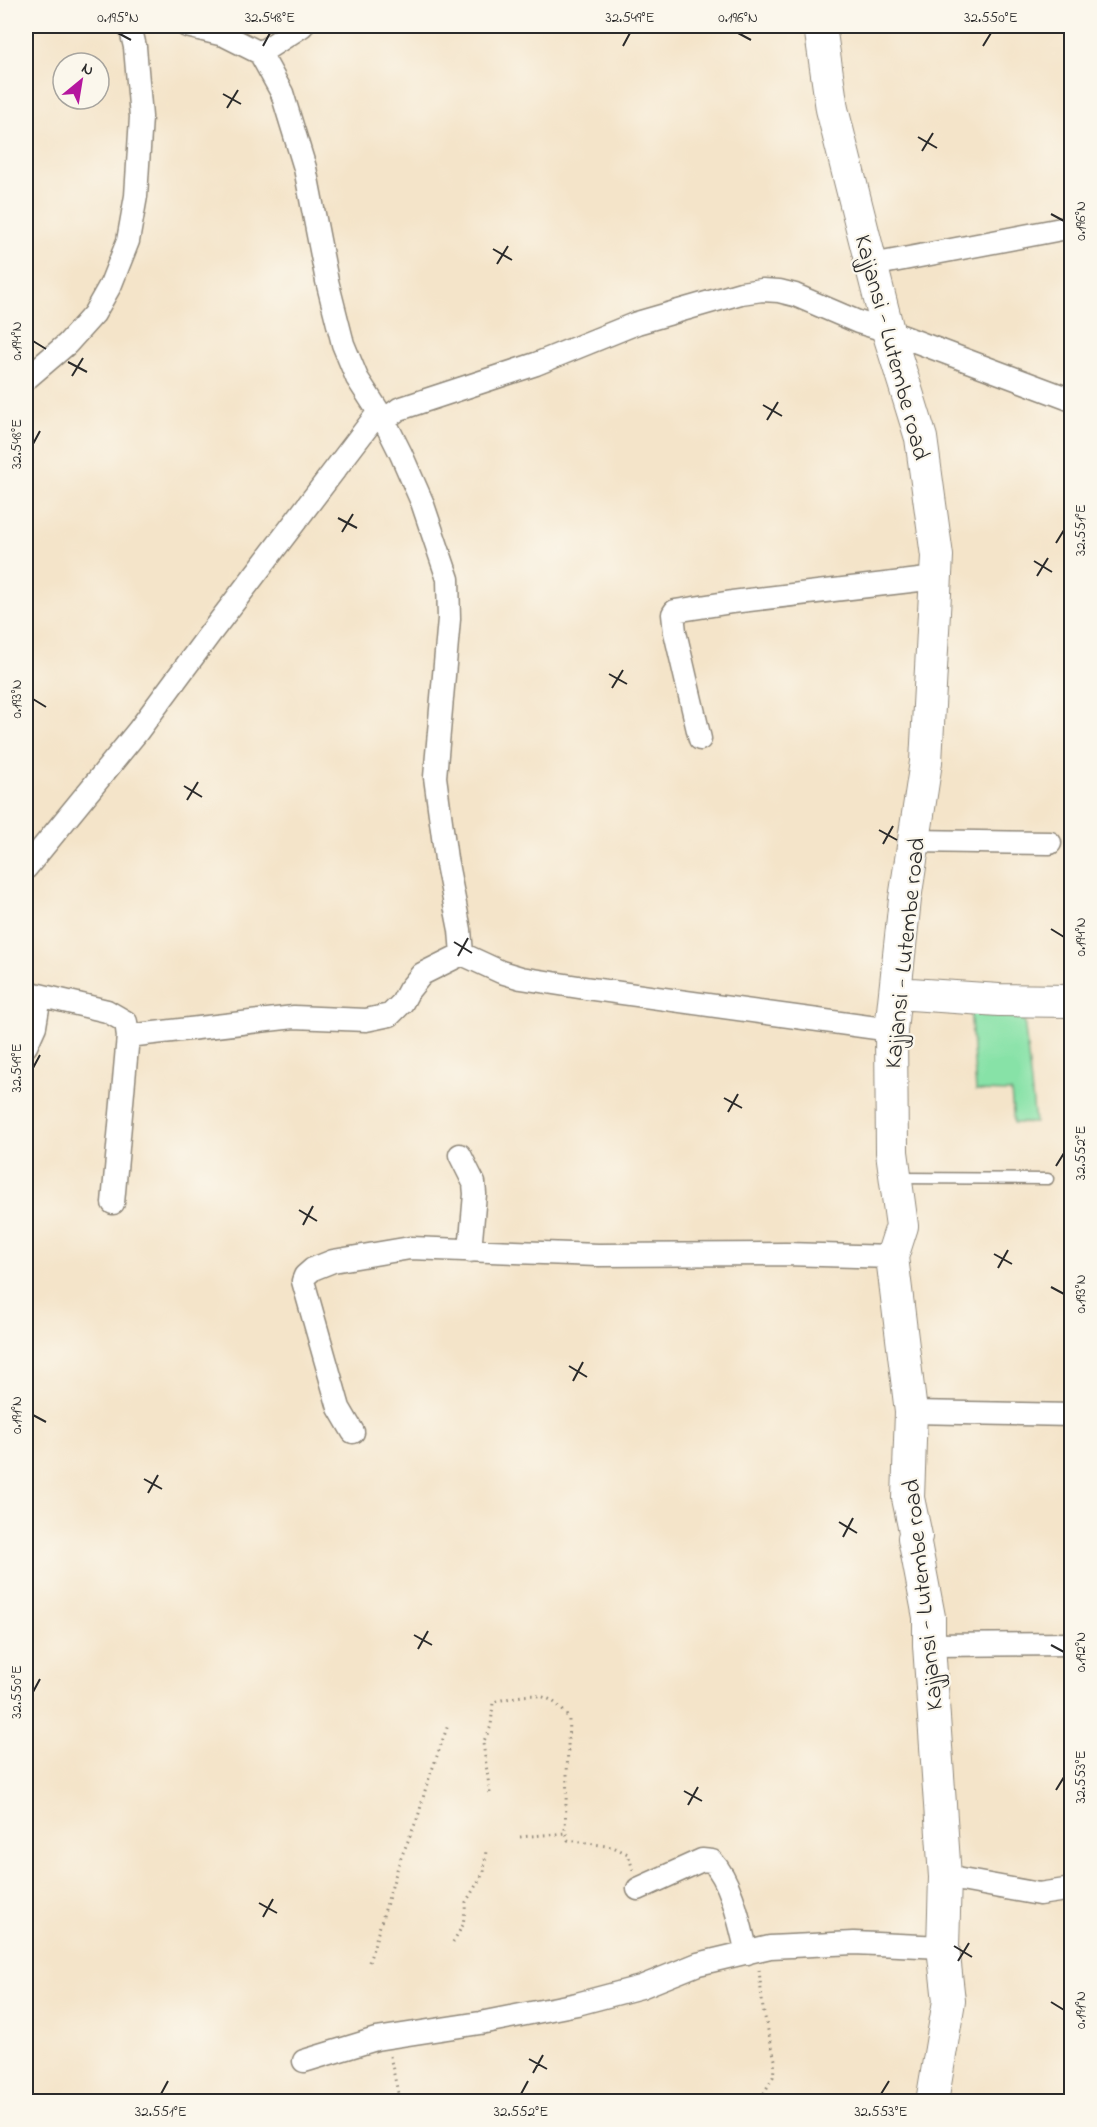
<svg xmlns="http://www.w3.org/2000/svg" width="1097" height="2127" font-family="'Indie Flower',sans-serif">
<rect width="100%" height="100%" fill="#fbf7ec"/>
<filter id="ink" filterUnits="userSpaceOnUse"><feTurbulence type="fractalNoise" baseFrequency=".0167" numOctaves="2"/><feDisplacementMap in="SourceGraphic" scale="12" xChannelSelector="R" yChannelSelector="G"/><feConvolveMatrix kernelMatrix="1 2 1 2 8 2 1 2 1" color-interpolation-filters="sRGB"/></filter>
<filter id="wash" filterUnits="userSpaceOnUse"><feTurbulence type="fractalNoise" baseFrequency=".008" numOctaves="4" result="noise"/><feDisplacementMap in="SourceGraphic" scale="24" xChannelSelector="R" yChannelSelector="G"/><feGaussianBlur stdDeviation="1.35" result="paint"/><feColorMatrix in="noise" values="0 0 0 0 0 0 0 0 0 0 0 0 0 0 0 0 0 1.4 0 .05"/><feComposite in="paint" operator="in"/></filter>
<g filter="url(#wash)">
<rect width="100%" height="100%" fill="#f4e4c9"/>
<!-- green -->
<path fill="#87e2a7" stroke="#598669" stroke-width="1.5" d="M970 1006 1023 1009 1035 1123H1014L1011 1092 976 1091Z"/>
</g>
<g filter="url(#ink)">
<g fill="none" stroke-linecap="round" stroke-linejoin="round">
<defs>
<path id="lane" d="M898 1178 1048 1179"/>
<path id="street" d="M187 26 224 35 260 53 302 26
M260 53 282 93 305 168 327 281 343 344 357 378 384 420 401 454 422 502 448 579 449 619 435 777 446 859 460 930 462 954
M872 265 1072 227
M26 379 67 344 94 314 111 284 128 241 136 196 141 117 135 47 130 26
M384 420 399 409 536 364 637 323 741 293 762 290 779 291 795 295 858 322 888 331 1072 400
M700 739 675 632 673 614 675 611 732 602 936 578
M914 841 1050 843
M26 868 138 731 209 635 378 413
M26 992 107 1011 126 1022 128 1036 294 1017 366 1020 390 1015 402 1003 409 990 422 974 462 954 501 972 521 978 585 988 891 1030
M26 1046 35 1026 40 996
M460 1155 474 1183 475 1194 470 1251
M113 1203 128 1036
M911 1412 1072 1415
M353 1432 339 1408 303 1281 305 1276 313 1269 333 1261 410 1248 598 1255 786 1254 892 1257
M929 1645 1072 1644
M945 1877 1039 1894 1072 1889
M638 1889 702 1860 712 1861C732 1882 740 1925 747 1953
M304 2061 376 2039 480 2023 577 2004 641 1987 698 1964 770 1947 854 1943 943 1947"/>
<path id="secondary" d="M820 26 832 109 888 331 921 438 937 556 926 762 905 899 891 1030 892 1152 902 1226 892 1257 911 1412 908 1498 916 1536 914 1538 929 1617V1645L945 1877 943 1947 949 2001 932 2102
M896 993 999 1000 1072 1001"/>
</defs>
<!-- lane casing -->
<use href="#lane" stroke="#90887a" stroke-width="13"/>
<!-- street casing -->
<use href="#street" stroke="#90887a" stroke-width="25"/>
<!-- secondary casing -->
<use href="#secondary" stroke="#90887a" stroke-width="34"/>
<!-- path -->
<path stroke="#90887a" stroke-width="3" stroke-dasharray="1.5 4.5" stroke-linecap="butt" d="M490 1793 483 1743 491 1726 493 1702C525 1695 548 1686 569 1719L565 1830 568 1840 613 1847 628 1854 633 1870
M520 1837 566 1833
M453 1942 463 1925 466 1902 484 1872 486 1850
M369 1962 400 1860 418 1817 426 1787 448 1725
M759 1970 763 2009 775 2060 773 2077 764 2093 765 2102
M390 2056 400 2102"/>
<!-- lane -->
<use href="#lane" stroke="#fff" stroke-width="10"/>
<!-- street -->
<use href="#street" stroke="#fff" stroke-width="22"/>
<!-- secondary -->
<use href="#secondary" stroke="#fff" stroke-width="32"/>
</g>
</g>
<!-- ticks -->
<path fill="none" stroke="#2b2b2b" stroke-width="2" d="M118 33 131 40M738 33 751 40M263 46 270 33M623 46 630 33M983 46 991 33M223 94 241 104M227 108 238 90M918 137 937 148M922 151 933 133M1051 214 1064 221M493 249 512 260M497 264 508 246M33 341 46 349M68 362 87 372M72 376 83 358M763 405 782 416M767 420 778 402M33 444 40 431M338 518 357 528M342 532 353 514M1056 543 1064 530M1034 561 1052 572M1037 576 1048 558M609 674 627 684M612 688 623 670M33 699 46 707M184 786 202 797M187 800 198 782M879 830 897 840M883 844 893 826M1051 929 1064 937M454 942 472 953M458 956 468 938M33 1068 40 1055M724 1098 742 1108M728 1112 738 1094M1056 1166 1064 1153M299 1210 317 1221M303 1225 313 1206M994 1254 1012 1264M998 1268 1008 1250M1051 1287 1064 1294M569 1366 587 1377M573 1381 583 1362M33 1415 46 1422M144 1479 162 1489M148 1493 158 1475M839 1522 857 1533M843 1537 853 1518M414 1635 432 1645M1051 1645 1064 1652M418 1649 428 1631M33 1692 40 1679M1056 1790 1064 1777M684 1791 702 1801M688 1805 698 1787M259 1903 277 1913M263 1917 273 1899M954 1946 972 1957M958 1961 969 1943M1051 2002 1064 2010M529 2059 547 2069M533 2073 543 2055M161 2094 168 2081M521 2094 528 2081M881 2094 889 2081"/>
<g text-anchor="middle" stroke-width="4.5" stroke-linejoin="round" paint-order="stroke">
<!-- street labels -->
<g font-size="24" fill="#2b2b2b" stroke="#fbf7ec">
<text transform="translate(893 347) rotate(75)" y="8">Kajjansi - Lutembe road</text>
<text transform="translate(904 953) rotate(-84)" y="8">Kajjansi - Lutembe road</text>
<text transform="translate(922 1595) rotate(-96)" y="8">Kajjansi - Lutembe road</text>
</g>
</g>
<!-- margin -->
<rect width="1097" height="2127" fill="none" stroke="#fbf7ec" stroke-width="66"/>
<!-- north arrow -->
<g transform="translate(81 81) rotate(30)"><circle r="28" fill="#fbf7ec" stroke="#a8a59f" stroke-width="1.5"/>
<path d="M0-4.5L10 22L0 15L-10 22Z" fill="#b5179e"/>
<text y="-9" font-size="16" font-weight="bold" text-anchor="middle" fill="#2b2b2b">N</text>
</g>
<rect x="33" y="33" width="1031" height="2061" fill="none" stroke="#2b2b2b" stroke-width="2"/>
<g font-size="15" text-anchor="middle" fill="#2b2b2b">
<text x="118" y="22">0.195°N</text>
<text x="270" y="22">32.548°E</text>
<text x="630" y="22">32.549°E</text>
<text x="738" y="22">0.196°N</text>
<text x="991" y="22">32.550°E</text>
<text transform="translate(1080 221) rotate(-90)" y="5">0.196°N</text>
<text transform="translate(16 341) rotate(-90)" y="5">0.194°N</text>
<text transform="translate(16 444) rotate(-90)" y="5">32.548°E</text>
<text transform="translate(1080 530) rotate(-90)" y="5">32.551°E</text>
<text transform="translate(16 699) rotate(-90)" y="5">0.193°N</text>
<text transform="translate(1080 937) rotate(-90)" y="5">0.194°N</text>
<text transform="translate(16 1068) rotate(-90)" y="5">32.549°E</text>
<text transform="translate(1080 1153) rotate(-90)" y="5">32.552°E</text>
<text transform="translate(1080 1294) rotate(-90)" y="5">0.193°N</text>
<text transform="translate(16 1415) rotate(-90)" y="5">0.191°N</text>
<text transform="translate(1080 1652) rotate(-90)" y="5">0.192°N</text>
<text transform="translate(16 1692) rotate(-90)" y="5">32.550°E</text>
<text transform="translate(1080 1777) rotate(-90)" y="5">32.553°E</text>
<text transform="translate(1080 2010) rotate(-90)" y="5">0.191°N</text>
<text x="161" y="2116">32.551°E</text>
<text x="521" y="2116">32.552°E</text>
<text x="881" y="2116">32.553°E</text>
</g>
</svg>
